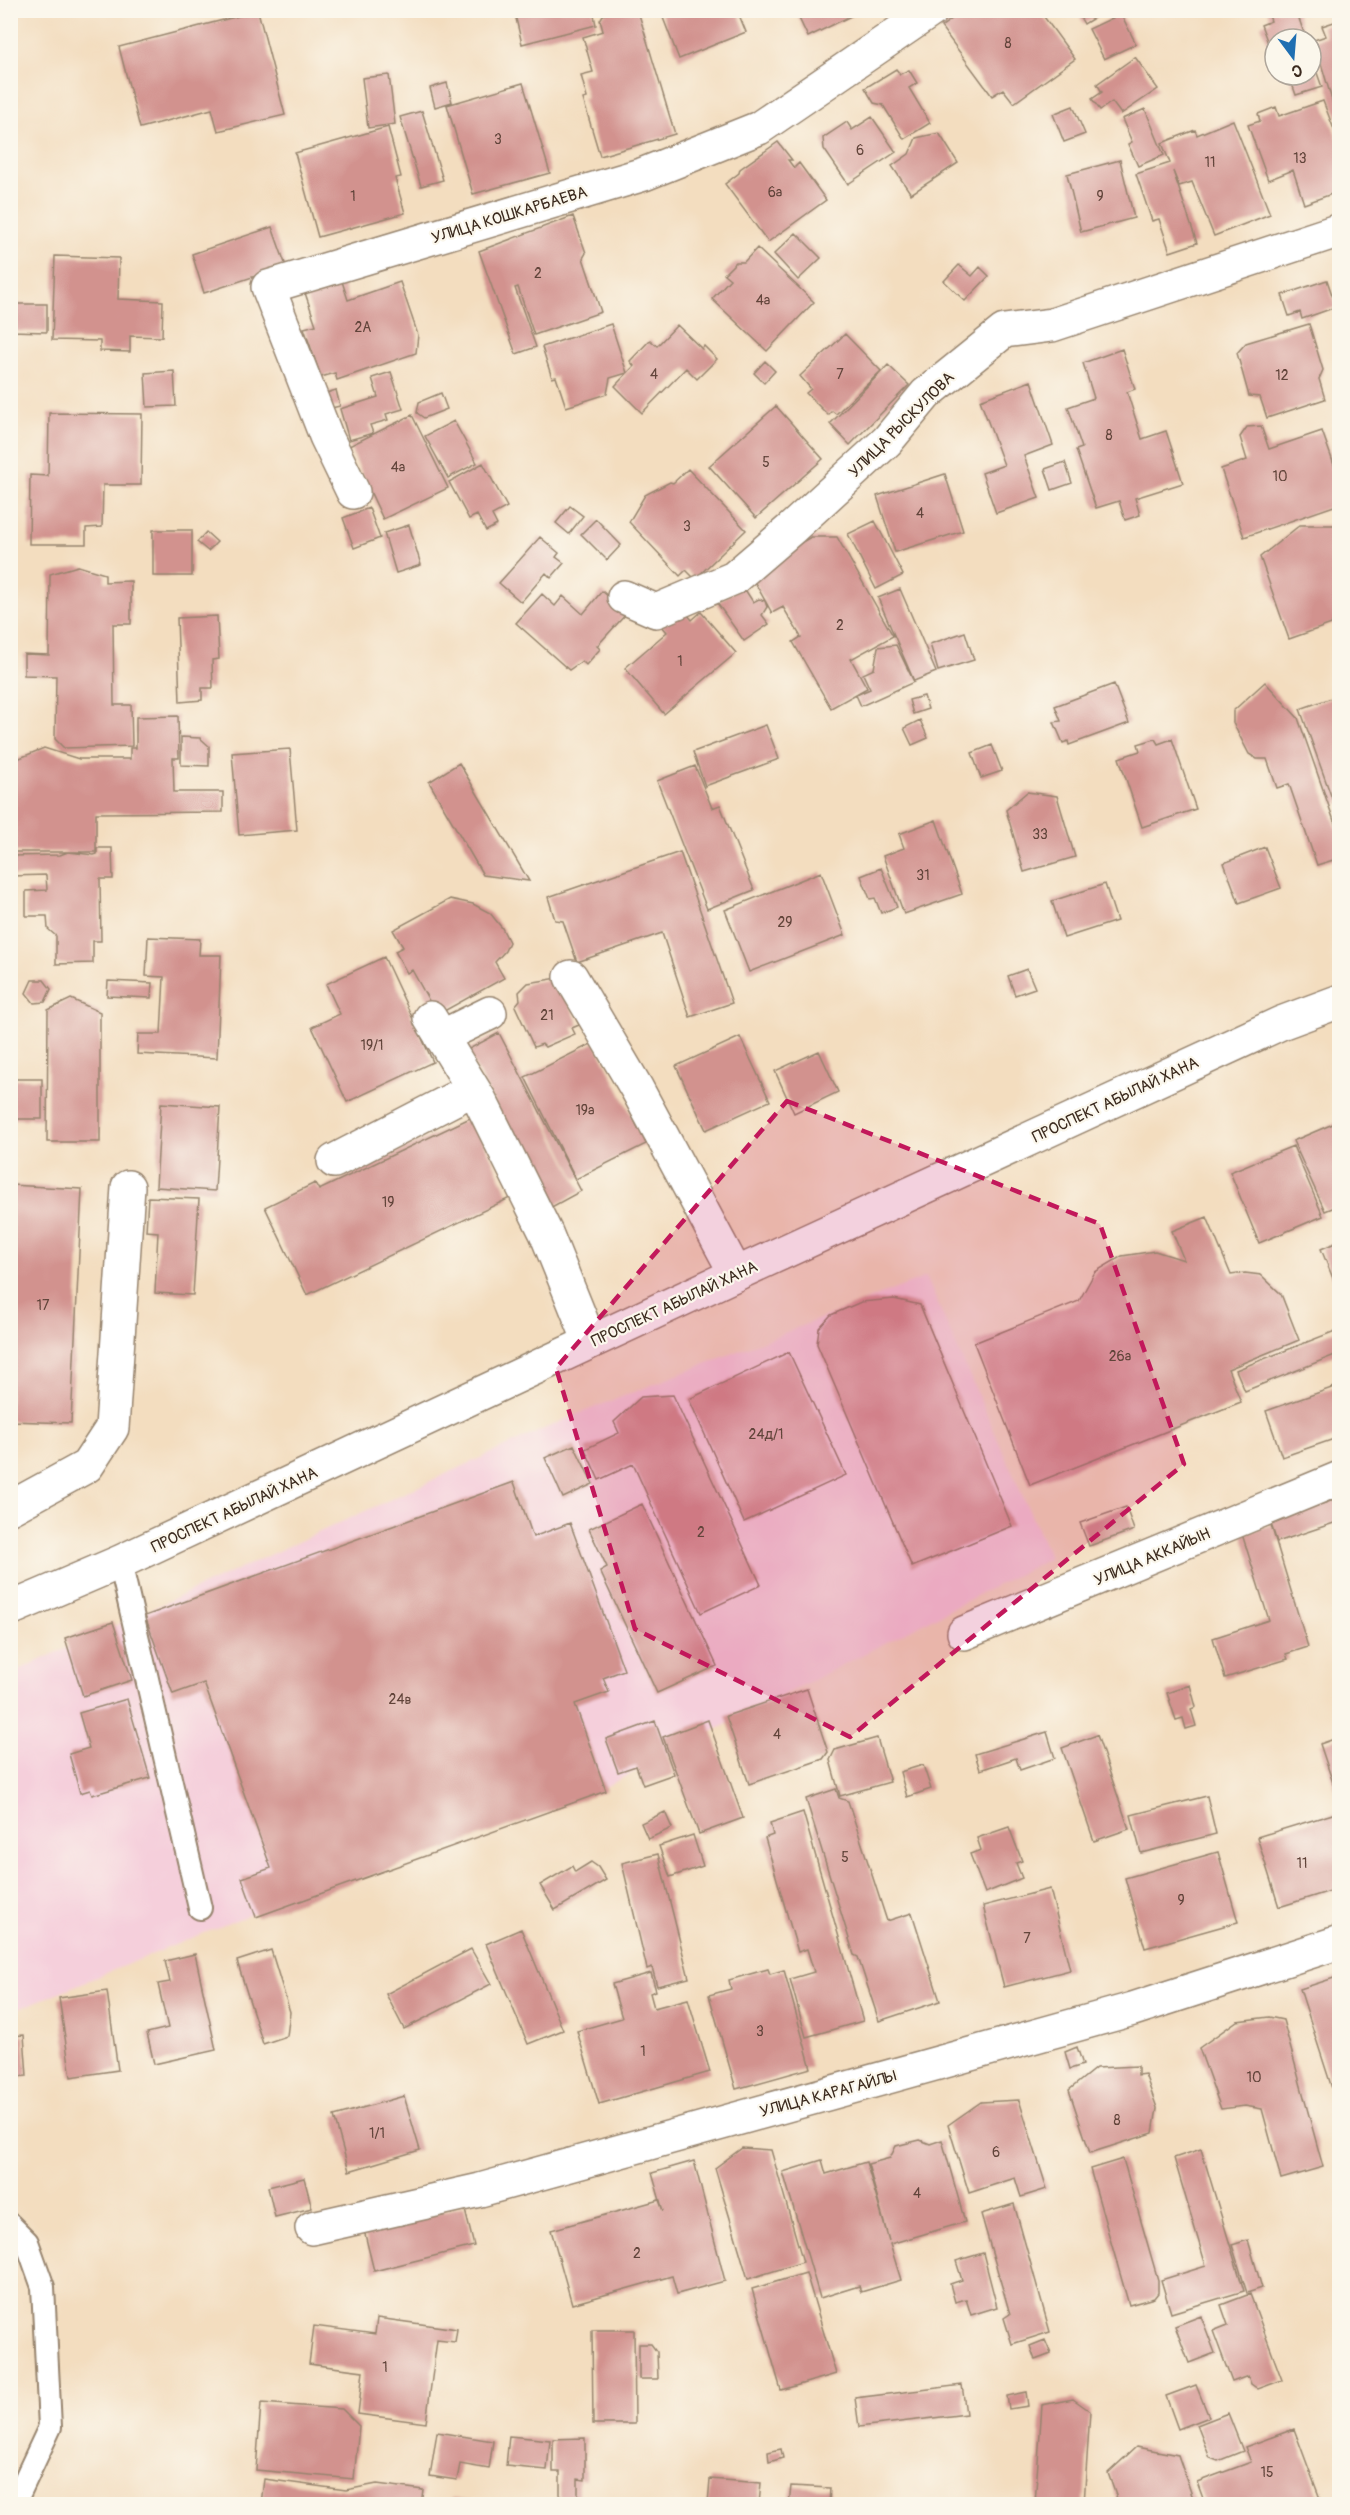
<svg xmlns="http://www.w3.org/2000/svg" width="1350" height="2515" font-family="Pangolin,sans-serif">
<rect width="100%" height="100%" fill="#fbf7ec"/>
<filter id="ink" filterUnits="userSpaceOnUse"><feTurbulence type="fractalNoise" baseFrequency=".0167" numOctaves="2"/><feDisplacementMap in="SourceGraphic" scale="12" xChannelSelector="R" yChannelSelector="G"/><feConvolveMatrix kernelMatrix="1 2 1 2 8 2 1 2 1" color-interpolation-filters="sRGB"/></filter>
<filter id="wash" filterUnits="userSpaceOnUse"><feTurbulence type="fractalNoise" baseFrequency=".008" numOctaves="4" result="noise"/><feDisplacementMap in="SourceGraphic" scale="24" xChannelSelector="R" yChannelSelector="G"/><feGaussianBlur stdDeviation="1.35" result="paint"/><feColorMatrix in="noise" values="0 0 0 0 0 0 0 0 0 0 0 0 0 0 0 0 0 1.4 0 .05"/><feComposite in="paint" operator="in"/></filter>
<g filter="url(#wash)">
<rect width="100%" height="100%" fill="#f3ddbf"/>
<!-- built -->
<path fill="#f5cfdb" d="M926 1277 1050 1558 599 1790 278 1903 11 2012 10 1674 568 1418Z"/>
<g id="blocks">
<!-- building -->
<path fill="#d2928e" d="M514 10H593L596 25 522 44Z
M611 10 638 11 675 134 600 156 583 99 587 98 581 75 593 72 583 37 603 31 600 20 603 15Z
M660 10H737L746 32 679 59Z
M795 10H863L808 37Z
M964 10H1039L1075 59 1014 103 1003 89 992 96 941 27Z
M1076 10H1107L1084 24Z
M1267 10H1296L1306 39H1275L1268 43 1261 25 1271 21Z
M258 11 285 115 218 131 212 109 140 128 119 47Z
M1121 14 1136 44 1104 59 1089 29Z
M1340 20V116L1337 117 1314 40 1326 36 1322 26Z
M1311 56 1322 87 1296 95 1289 75H1311Z
M1135 57 1158 89 1121 114 1112 102 1100 110 1092 99 1102 92 1097 84Z
M896 69 900 74 909 70 917 83 909 88 930 123 904 139 883 105 874 103 865 88Z
M389 75 395 124 368 128 362 78Z
M447 83 452 102 435 107 430 88Z
M523 83 550 173 473 194 447 105Z
M1323 101 1340 145V191L1304 204 1293 170 1268 180 1248 125 1260 121 1258 114 1276 107 1279 116Z
M1073 106 1085 134 1064 142 1053 114Z
M1145 109 1164 155 1138 166 1128 144 1132 142 1122 119Z
M422 111 443 180 421 186 400 117Z
M872 117 896 152 848 184 824 149 823 138 847 122 852 130Z
M1233 120 1270 214 1214 236 1192 182 1179 186 1173 171 1197 243 1170 252 1159 219 1152 221 1136 174 1170 163 1162 143 1195 130 1197 135Z
M388 127 401 177 395 178 405 213 318 237 295 153Z
M939 133 958 163 911 194 892 166 909 154 916 138Z
M778 142 792 160H788L794 168 799 163 826 200 768 242 725 184 739 173 740 169Z
M1120 160 1134 218 1081 232 1067 174Z
M573 216 586 253 583 258 601 312 534 335 518 287 515 288 536 347 516 354 479 251Z
M272 227 286 266 204 293 192 254Z
M796 233 821 258 798 280 774 254Z
M757 248 814 302 767 351 712 299 730 279 724 274 736 262H744Z
M55 256 119 258 118 299 163 301 162 337 130 336V352L100 351V341L52 340Z
M959 265 972 276 980 267 989 276 965 301 944 281Z
M340 275 348 300 400 282 418 335 416 353 337 380 335 373 321 377 304 328 316 325 303 287Z
M1327 280 1336 307 1302 319 1300 312 1289 316 1282 295Z
M10 304H47V332L10 331Z
M611 324 627 373 610 378 607 394 566 407 556 377 552 378 542 347Z
M1309 324 1323 370 1319 379 1325 399 1267 418 1260 397 1249 396 1237 353 1246 343Z
M677 325 702 349 704 346 717 359 697 379 686 368 642 413 615 386 634 366 630 361 650 340 657 346Z
M845 334 881 371 836 414 832 411 828 415 806 393 811 389 800 376Z
M1122 349 1135 389 1127 392 1142 439 1166 431 1183 483 1135 498 1140 515 1125 520 1119 501 1096 508 1076 450 1082 448 1068 407 1094 398 1083 363Z
M765 361 775 371 764 383 754 373Z
M888 365 909 385 850 445 830 424Z
M174 371 176 406 147 407 145 373Z
M391 372 403 409 386 414 388 420 370 425 373 433 349 440 340 409 378 397 372 378Z
M1031 381 1053 445 1024 456 1039 498 996 513 982 473 1004 465 980 400Z
M336 390 340 406 327 409 323 394Z
M441 393 447 409 424 418 417 413 419 402Z
M776 406 823 459 756 518 709 466Z
M49 413 142 414 141 485H103L102 527 86 528V544H29L30 475 48 476Z
M412 415 448 488 383 519 349 446Z
M454 421 477 463 448 478 425 436Z
M1261 426 1269 449 1322 431 1340 482V504L1244 537 1221 469 1247 460 1240 437 1247 427Z
M1065 462 1072 483 1052 490 1045 469Z
M483 463 507 507 492 515 497 525 486 531 477 515 469 519 449 482Z
M688 469 746 530 695 579 686 570 680 576 629 522 645 495 670 482 673 483Z
M945 474 963 531 895 552 877 496Z
M570 506 583 516 569 534 556 523Z
M369 508 380 538 354 548 343 518Z
M596 519 621 545 607 560 581 534Z
M875 521 903 575 876 589 848 534Z
M409 525 421 565 396 573 384 533Z
M1300 525H1340V621L1289 639 1260 557Z
M153 530H192V576H153Z
M206 532 217 542 208 551 197 542Z
M540 537 559 553 556 557 564 563 551 578 546 573 521 602 499 583Z
M811 537H837L893 636 851 659 867 688 831 708 793 642 801 637 783 607 772 613 749 572Z
M78 566 105 574V582L131 581V624H113L114 705H131L132 746 64 748 55 739 56 676 24 675V654L49 655 50 574Z
M742 585 753 602 759 599 765 601 767 607 762 615 769 624 744 641 717 603Z
M900 589 936 672 914 681 878 598Z
M602 591 627 613 597 646 600 649 586 665 582 661 569 670 516 623 542 594 555 606 563 596 583 614Z
M682 608 692 620 701 612 736 653 664 714 625 668 667 632 661 625Z
M217 616 219 659 212 660 213 688H202V700L180 702 177 618Z
M965 632 974 660 938 671 930 644Z
M896 645 914 682 861 706 856 695 870 689 863 674 874 669 878 647Z
M1265 682 1298 718 1340 838V858L1317 865 1289 784 1277 788 1267 759H1257L1249 754 1233 723V711Z
M1114 684 1129 723 1069 745 1068 741 1063 743 1054 722 1061 721 1055 706Z
M1340 695V803L1334 804 1300 709Z
M924 696 928 709 913 714 909 700Z
M178 716 179 758H173L174 792H223V812L96 813V852H10V762L44 748 79 759H130V748H136V717Z
M920 720 928 738 912 745 904 728Z
M766 725 779 759 705 786 693 752Z
M181 737 200 738 209 746V766L181 765Z
M1155 739 1158 744 1172 739 1196 809 1142 827 1119 758 1140 751 1138 744Z
M992 745 1002 771 981 778 972 753Z
M290 749 297 830 239 835 232 753Z
M459 763 529 881 483 875 429 782Z
M695 766 712 808 720 805 754 890 707 909 657 781Z
M1027 792 1057 796 1075 857 1024 872 1006 810Z
M936 820 962 894 904 914 883 856 904 848 899 834Z
M1265 847 1281 888 1239 903 1224 863Z
M97 848H112L113 879H100L101 941H93V963L56 964V936L48 929 47 916H26V891L47 890 46 875 10 876V856L60 855 68 852 94 855 97 854Z
M680 852 732 1003 690 1017 662 933 577 962 563 921 555 920 548 897Z
M881 868 897 907 881 913 875 898 870 899 861 876Z
M821 872 845 935 749 972 725 910Z
M1105 884 1117 921 1064 938 1052 901Z
M450 899 473 904 490 913 502 928 509 942 505 951 495 962 504 978 437 1015 412 970 407 973 395 951 403 947 393 930Z
M148 937 200 939 199 955H221L217 1058 137 1054 138 1034H161L164 977 146 976Z
M384 957 433 1062 347 1102 312 1027 340 1014 326 984Z
M1027 969 1035 988 1015 995 1008 976Z
M558 978 579 1025 572 1028 575 1034 545 1047 542 1044 534 1047 515 1006 520 1000 519 992 528 983Z
M32 980H44L51 989 45 1002 34 1003 26 993Z
M108 981 152 983 151 998 107 996Z
M71 999 100 1012V1142H47L48 1010Z
M499 1033 581 1191 548 1209 467 1050Z
M740 1037 770 1101 706 1130 676 1066Z
M595 1042 646 1144 576 1179 525 1077Z
M819 1051 838 1092 794 1113 775 1071Z
M10 1079H42V1119H10Z
M161 1103 220 1107 215 1191 156 1187Z
M472 1117 510 1198 307 1295 265 1207 315 1183 319 1190Z
M1340 1121V1205L1325 1211 1293 1141Z
M1293 1146 1323 1216 1259 1243 1230 1172Z
M10 1185 82 1189 71 1423 10 1421Z
M148 1197 199 1199 193 1295 155 1293 158 1232 146 1231Z
M1207 1217 1231 1275 1245 1273 1261 1275 1281 1294 1299 1340 1228 1369 1241 1402 1030 1485 974 1343 1079 1301 1095 1272 1122 1256 1155 1251 1184 1260 1172 1231Z
M1340 1241V1293H1339L1321 1249Z
M894 1299 920 1305 1012 1526 912 1567 817 1344 819 1328 831 1315 861 1302Z
M1340 1329V1353L1245 1391 1236 1370Z
M789 1352 846 1475 744 1522 689 1399Z
M1340 1385V1437L1282 1457 1266 1411Z
M673 1395 761 1585 701 1613 633 1464 599 1480 585 1449 619 1433 614 1422 641 1397Z
M574 1445 593 1484 563 1498 545 1458Z
M514 1482 533 1537 570 1523 624 1670 603 1678 609 1692 575 1704 606 1791 256 1917 242 1878 271 1868 204 1683 173 1694 145 1616Z
M1340 1498V1521L1277 1542 1270 1521Z
M642 1504 717 1666 657 1693 600 1571 607 1567 589 1529Z
M1126 1507 1134 1530 1089 1546 1080 1523Z
M1271 1525 1308 1647 1286 1654 1288 1659 1225 1678 1213 1638 1269 1620 1242 1534Z
M113 1622 132 1680 83 1696 65 1638Z
M1190 1685 1196 1707 1191 1709 1196 1726 1186 1729 1183 1718 1176 1720 1167 1693Z
M807 1689 828 1752 823 1759 749 1784 726 1716Z
M127 1699 150 1778 92 1795 90 1790 80 1793 69 1754 89 1748 79 1713Z
M708 1720 743 1818 699 1834 663 1737Z
M655 1721 674 1774 643 1785 636 1766 618 1772 606 1739Z
M1047 1732 1055 1758 1020 1770 1016 1758 980 1770 975 1754Z
M1097 1735 1129 1829 1094 1841 1062 1748Z
M1340 1737V1801H1339L1320 1744Z
M877 1738 890 1782 840 1796 830 1760 835 1750Z
M923 1765 931 1789 907 1797 900 1772Z
M836 1789 839 1798 848 1801 887 1921 912 1913 940 2001 879 2021 858 1957 854 1955 806 1799Z
M1207 1796 1216 1834 1141 1853 1131 1815Z
M665 1812 672 1828 648 1839 641 1823Z
M803 1812 863 2021 806 2037 790 1979 814 1972 807 1949 798 1952 765 1838 773 1835 770 1823Z
M1336 1813 1340 1825V1888L1279 1907 1257 1837Z
M1009 1827 1022 1861 1016 1863 1022 1878 985 1893 970 1854 981 1850 977 1838Z
M693 1835 703 1866 670 1877 659 1846Z
M1218 1852 1238 1922 1145 1948 1125 1878Z
M658 1854 689 1978 657 1986 652 1967 647 1969 622 1863Z
M591 1862 598 1867 606 1880 555 1910 540 1885 572 1866 575 1872Z
M1050 1889 1070 1970 1004 1987 983 1906Z
M521 1929 563 2030 528 2044 486 1944Z
M471 1949 491 1984 404 2029 386 1994Z
M271 1950 290 2012 287 2036 263 2044 237 1961Z
M195 1954 216 2050 154 2064 147 2033 168 2028 158 1984 170 1982 165 1961Z
M768 1969 770 1974 784 1970 811 2068 736 2089 709 1995 731 1989 729 1980Z
M651 1973 656 1991 650 1993 654 2008 688 1999 710 2072 599 2104 577 2031 622 2018 612 1984Z
M1340 1976V2105L1337 2104 1300 1989Z
M107 1991 118 2070 71 2077 59 1998Z
M1269 2017 1283 2020 1323 2167 1281 2179 1262 2109 1245 2106 1221 2109 1199 2048 1237 2021Z
M24 2035 27 2076 10 2077V2036Z
M1077 2047 1083 2065 1070 2069 1065 2052Z
M1138 2066V2075L1145 2074 1157 2108 1153 2133 1090 2153 1069 2090 1096 2068Z
M404 2096 420 2150 349 2171 334 2116Z
M1019 2100 1047 2189 1021 2197 1015 2178 969 2193 948 2125 981 2102Z
M920 2140 930 2144 942 2140 965 2222 890 2244 901 2280 861 2292 859 2286 820 2298 783 2172 822 2160 826 2174 866 2162 889 2241 868 2164 890 2158 896 2146Z
M742 2148 771 2150 803 2262 748 2279 715 2168Z
M1201 2149 1244 2291 1171 2313 1161 2280 1206 2266 1174 2158Z
M1123 2159 1158 2280V2293L1154 2298 1129 2305 1090 2169Z
M694 2161 725 2281 677 2294 672 2276 572 2304 551 2230 659 2200 663 2211 652 2173Z
M304 2178 312 2208 275 2217 268 2187Z
M1014 2204 1050 2332 1012 2344 1004 2318 1010 2314 981 2214Z
M464 2206 474 2246 374 2271 364 2230Z
M1248 2240 1262 2288 1247 2293 1232 2245Z
M983 2253 997 2307 971 2315 966 2299 955 2302 950 2284 962 2280 956 2261Z
M806 2273 836 2374 781 2390 752 2289Z
M1250 2294 1282 2380 1258 2389 1251 2384 1248 2376 1232 2382 1213 2331 1228 2325 1221 2305Z
M1201 2316 1215 2353 1189 2363 1175 2326Z
M377 2318 457 2329 455 2342 437 2340 426 2423 358 2414 363 2371 309 2364 314 2326 375 2334Z
M592 2330H634L635 2424H593Z
M1045 2340 1051 2354 1035 2360 1030 2346Z
M639 2344H651L657 2352 658 2379H639Z
M962 2385 966 2414 859 2427 855 2398Z
M1196 2385 1209 2417 1178 2429 1166 2396Z
M1026 2392 1028 2406 1009 2409 1007 2396Z
M1073 2399 1090 2411 1084 2504H1035L1042 2405Z
M261 2403 342 2409 359 2426 354 2479 256 2470Z
M1228 2413 1243 2451 1218 2461 1210 2458 1197 2425Z
M1294 2429 1322 2504H1205L1197 2482 1251 2462 1245 2447Z
M437 2432 493 2441 489 2469 460 2464 457 2480 430 2476Z
M509 2436 550 2440 547 2470 506 2466Z
M585 2438V2480L578 2479V2497H560V2472H553V2439Z
M1136 2447 1178 2455 1195 2504H1119L1108 2473Z
M781 2449 783 2458 769 2462 768 2452Z
M264 2479 346 2490 377 2484 423 2490 421 2504H261Z
M710 2479 761 2483 759 2504H708Z
M791 2486 830 2488 829 2504H789Z
M452 2498 481 2502V2504H452Z"/>
</g>
</g>
<g filter="url(#ink)">
<use href="#blocks" fill-opacity="0" stroke="#97846e" stroke-width="1.5"/>
<g fill="none" stroke-linecap="round" stroke-linejoin="round">
<defs>
<path id="lane" d="M120 1562 200 1908
M10 2225 27 2242 43 2287 50 2427 14 2504"/>
<path id="street" d="M353 492 326 436 268 287 644 174 759 128 932 10
M624 597 656 611 734 578 791 529 887 441 926 394 1004 331 1052 325 1340 230
M571 977 637 1089 736 1274
M430 1018 480 1100 546 1233 590 1342
M441 1037 490 1013
M334 1161 473 1089
M10 1508 87 1466 112 1428 128 1187
M964 1633 1340 1478
M312 2228 480 2190 1133 2009 1340 1942"/>
<path id="secondary" d="M10 1609 120 1562 736 1274 1281 1023 1340 1001"/>
</defs>
<!-- lane casing -->
<use href="#lane" stroke="#97846e" stroke-width="26"/>
<!-- street casing -->
<use href="#street" stroke="#97846e" stroke-width="36"/>
<!-- secondary casing -->
<use href="#secondary" stroke="#97846e" stroke-width="36"/>
<!-- lane -->
<use href="#lane" stroke="#fff" stroke-width="22"/>
<!-- street -->
<use href="#street" stroke="#fff" stroke-width="33"/>
<!-- secondary -->
<use href="#secondary" stroke="#fff" stroke-width="33"/>
</g>
</g>
<!-- marked area -->
<path fill="#c2185b" fill-opacity="0.2" stroke="#c2185b" stroke-width="4.5" stroke-dasharray="12 8" stroke-linejoin="round" d="M787 1101 1100 1224 1184 1464 850 1737 635 1629 556 1368Z"/>
<g text-anchor="middle" stroke-width="4.5" stroke-linejoin="round" paint-order="stroke">
<!-- number labels -->
<g font-size="14" fill="#61443a">
<text x="1008" y="48">8</text>
<text x="498" y="144">3</text>
<text x="860" y="155">6</text>
<text x="1300" y="163">13</text>
<text x="1210" y="167">11</text>
<text x="775" y="197">6а</text>
<text x="353" y="201">1</text>
<text x="1100" y="201">9</text>
<text x="538" y="278">2</text>
<text x="763" y="305">4а</text>
<text x="363" y="332">2А</text>
<text x="654" y="379">4</text>
<text x="840" y="379">7</text>
<text x="1282" y="380">12</text>
<text x="1109" y="440">8</text>
<text x="766" y="467">5</text>
<text x="398" y="472">4а</text>
<text x="1280" y="481">10</text>
<text x="920" y="518">4</text>
<text x="687" y="531">3</text>
<text x="840" y="630">2</text>
<text x="680" y="666">1</text>
<text x="1040" y="839">33</text>
<text x="923" y="880">31</text>
<text x="785" y="927">29</text>
<text x="547" y="1020">21</text>
<text x="372" y="1050">19/1</text>
<text x="585" y="1115">19а</text>
<text x="388" y="1207">19</text>
<text x="43" y="1310">17</text>
<text x="1120" y="1361">26а</text>
<text x="766" y="1439">24д/1</text>
<text x="701" y="1537">2</text>
<text x="400" y="1704">24в</text>
<text x="777" y="1739">4</text>
<text x="845" y="1862">5</text>
<text x="1302" y="1868">11</text>
<text x="1181" y="1905">9</text>
<text x="1027" y="1943">7</text>
<text x="760" y="2036">3</text>
<text x="643" y="2056">1</text>
<text x="1254" y="2082">10</text>
<text x="1117" y="2125">8</text>
<text x="377" y="2138">1/1</text>
<text x="996" y="2157">6</text>
<text x="917" y="2198">4</text>
<text x="637" y="2258">2</text>
<text x="385" y="2372">1</text>
<text x="1267" y="2477">15</text>
</g>
<!-- street labels -->
<g font-size="16" fill="#3b2a1e" stroke="#fbf7ec">
<text transform="translate(509 214) rotate(-17)" y="6">УЛИЦА КОШКАРБАЕВА</text>
<text transform="translate(901 424) rotate(-45)" y="6">УЛИЦА РЫСКУЛОВА</text>
<text transform="translate(1115 1099) rotate(-25)" y="6">ПРОСПЕКТ АБЫЛАЙ ХАНА</text>
<text transform="translate(674 1303) rotate(-25)" y="6">ПРОСПЕКТ АБЫЛАЙ ХАНА</text>
<text transform="translate(234 1509) rotate(-25)" y="6">ПРОСПЕКТ АБЫЛАЙ ХАНА</text>
<text transform="translate(1152 1556) rotate(-23)" y="6">УЛИЦА АККАЙЫН</text>
<text transform="translate(828 2093) rotate(-15)" y="6">УЛИЦА КАРАГАЙЛЫ</text>
</g>
</g>
<!-- margin -->
<rect width="1350" height="2515" fill="none" stroke="#fbf7ec" stroke-width="36"/>
<!-- north arrow -->
<g transform="translate(1293 57) rotate(164)"><circle r="28" fill="#fbf7ec" stroke="#aea59a" stroke-width="1.5"/>
<path d="M0-4.5L10 22L0 15L-10 22Z" fill="#1f6fb2"/>
<text y="-9" font-size="16" font-weight="bold" text-anchor="middle" fill="#3b2a1e">С</text>
</g>
</svg>
